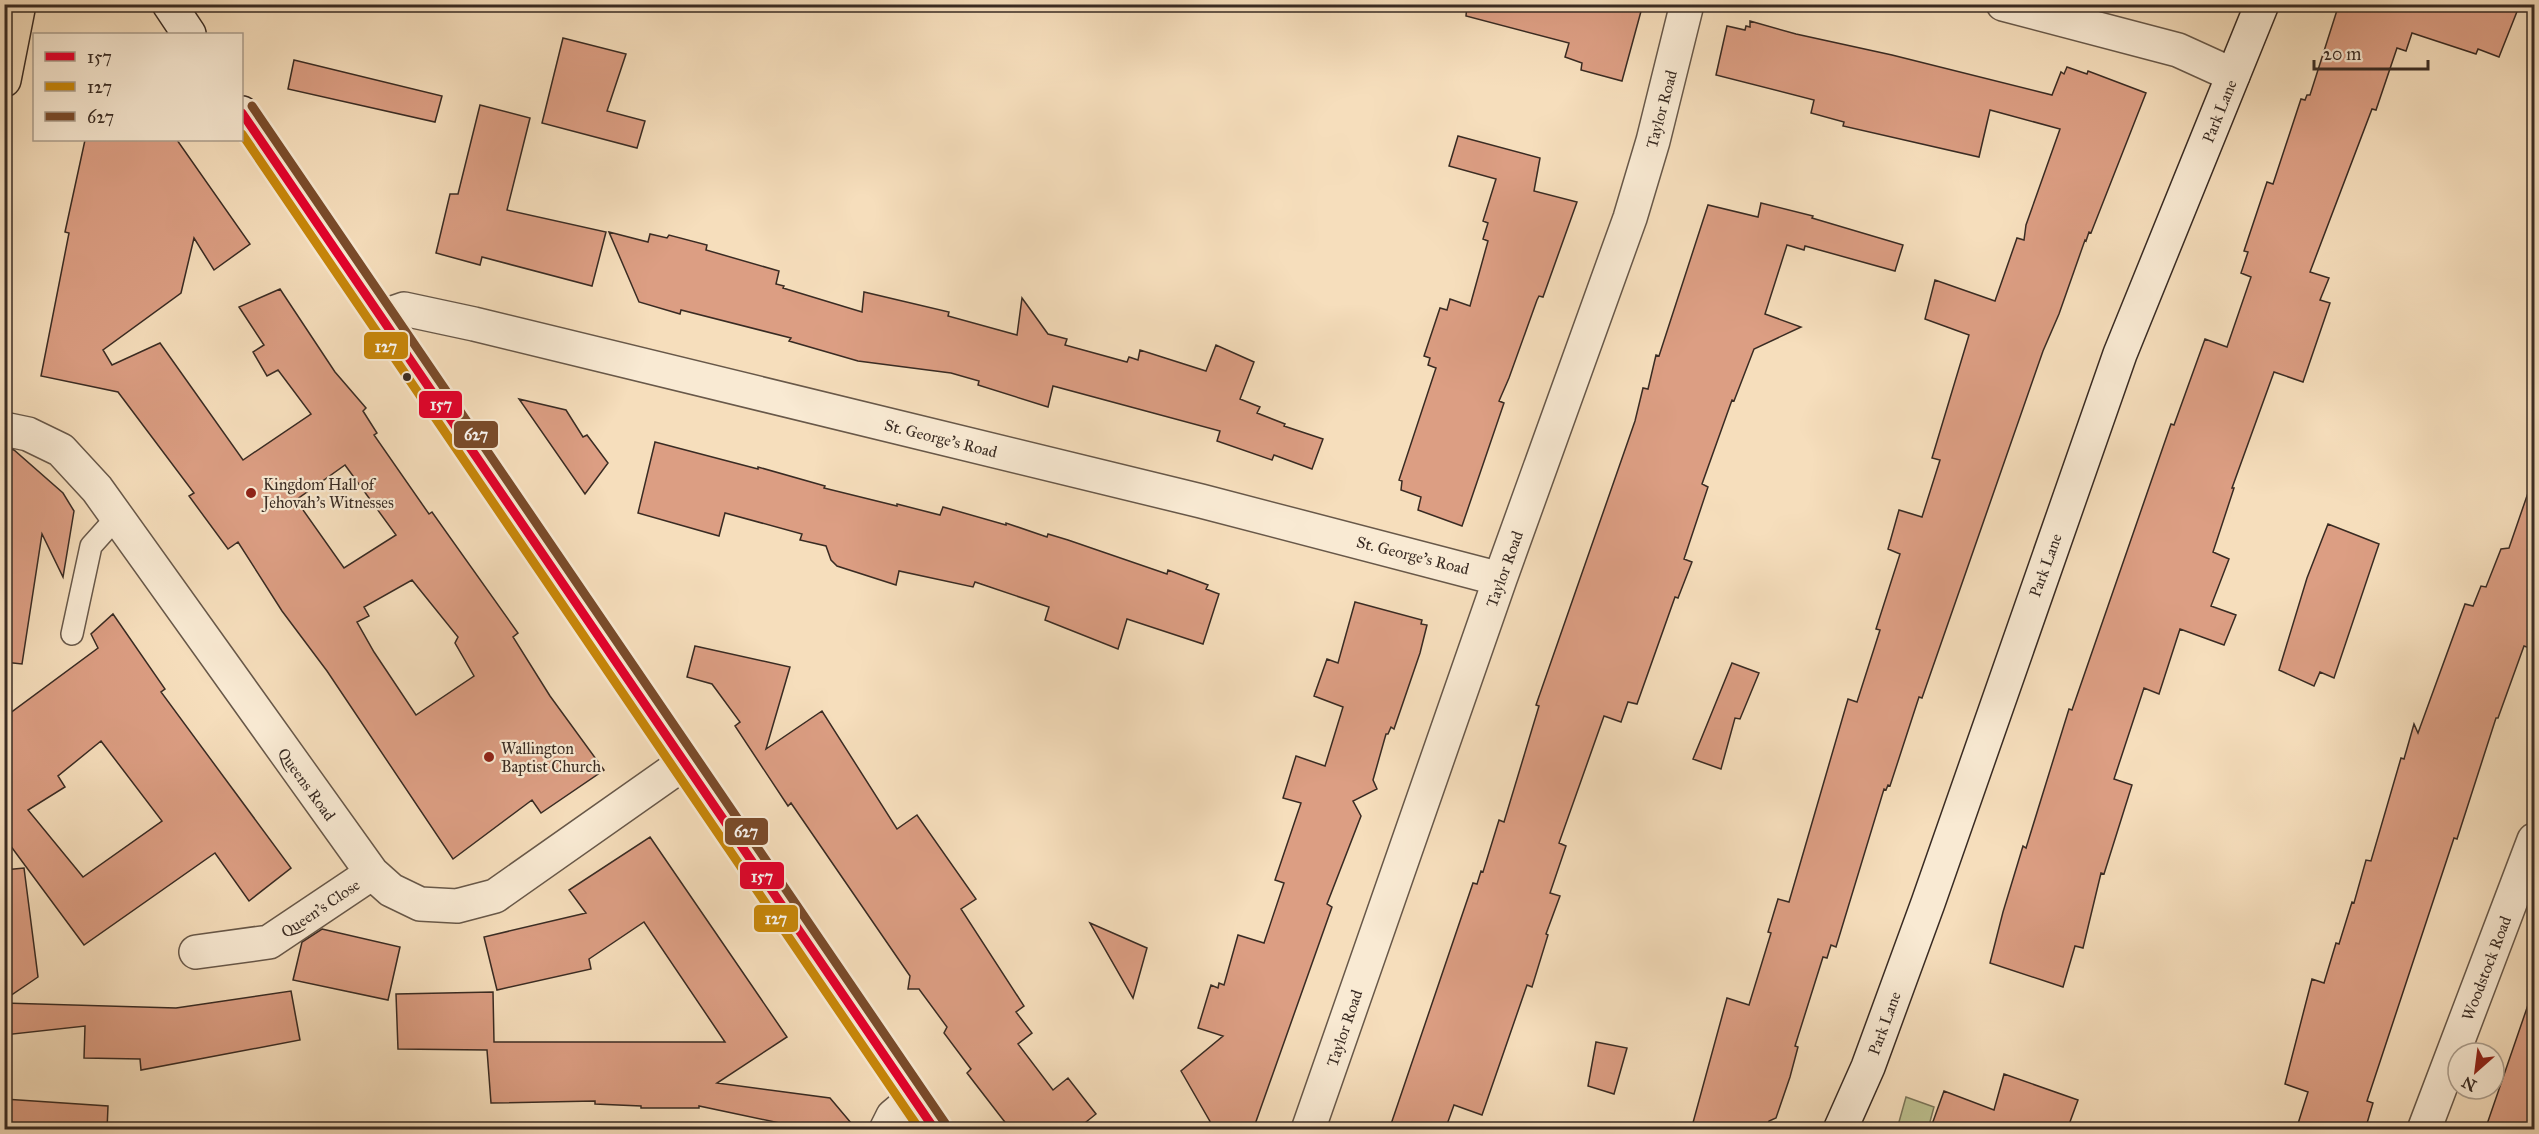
<svg xmlns="http://www.w3.org/2000/svg" width="2539" height="1134" font-family="'IM FELL Great Primer',serif">
<rect width="100%" height="100%" fill="#f6debc"/>
<filter id="stains"><feTurbulence type="fractalNoise" baseFrequency=".00333" numOctaves="4"/><feColorMatrix values="0 0 0 0 .2 0 0 0 0 .09 0 0 0 0 .02 0 0 0 .5 -.17"/></filter>
<radialGradient id="worn" r=".72"><stop offset=".6" stop-color="#630" stop-opacity="0"/><stop offset="1" stop-color="#630" stop-opacity=".3"/></radialGradient>
<!-- green -->
<path fill="#bdc190" stroke="#7b765a" stroke-width="1.5" d="M1906 1097 1934 1107 1928 1129H1897Z"/>
<!-- building -->
<path fill="#dc9e83" stroke="#392b23" stroke-width="1.5" fill-rule="evenodd" d="M1467 4H1643L1622 81 1581 70 1582 63 1565 57 1569 43 1466 16Z
M2339 4H2520L2499 57 2478 49 2476 54 2412 33 2406 51 2397 48 2376 110 2372 109 2310 272 2329 278 2320 300 2330 303 2303 382 2274 372 2232 488H2234L2213 552 2229 559 2211 606 2236 615 2224 645 2180 629 2159 694 2144 688 2114 779 2132 785 2104 874 2101 873 2083 948 2075 946 2063 987 1990 963 2003 912 2023 846 2026 848 2069 709 2072 710 2171 424 2174 425 2205 339 2227 347 2251 277 2241 273 2248 252 2244 251 2267 182 2273 184 2301 99 2305 100 2307 95H2310Z
M1750 21 1796 34 1892 55 2052 95 2061 72 2064 74 2067 67 2087 74 2088 71 2146 93 2091 233 2089 232 2086 241 2085 240 2059 314 2043 351 1922 698 1919 697 1890 786 1888 785 1886 790 1884 789 1836 947 1831 945 1827 958 1823 957 1795 1046 1798 1047 1790 1077 1776 1118 1769 1121 1765 1130H1691L1727 998 1749 1005 1771 933 1768 932 1778 899 1789 902 1848 699 1857 702 1880 630 1876 629 1900 554 1888 549 1899 510 1922 517 1940 460 1932 458 1969 335 1925 319 1935 280 1995 301 2017 238 2024 240 2026 225 2060 129 1990 110 1979 157 1843 126 1844 122 1811 113 1814 100 1716 75 1727 26 1745 30 1746 26 1750 27Z
M563 38 626 54 607 111 645 121 637 148 542 123Z
M294 60 442 96 435 122 288 89Z
M480 105 530 118 507 210 606 232 592 286 482 257 480 265 436 253 450 194H458Z
M1458 136 1540 158 1534 191 1577 202 1543 297 1539 296 1537 300 1509 378 1499 401 1504 403 1462 526 1418 510 1421 497 1401 490 1402 481 1399 480 1436 368 1428 365 1430 358 1424 356 1440 308 1447 310 1450 299 1470 306 1488 241 1483 239 1488 223 1483 221 1496 179 1449 166Z
M85 140H177L250 244 214 270 194 238 181 293 103 350 112 365 160 343 243 460 311 414 278 370 267 376 253 352 264 345 239 307 280 289 335 372 366 408 363 411 377 433 374 435 429 514 432 512 518 633 513 637 550 696 604 770 541 813 532 800 453 859 327 671 282 611 238 542 228 549 189 496 194 493 118 392 41 376 69 233 65 232ZM345 465 396 535 344 568 296 500ZM412 580 458 637 455 643 474 676 416 715 374 652 357 622 369 616 364 607Z
M1761 203 1813 216 1812 218 1903 245 1895 271 1805 246 1804 250 1787 245 1765 314 1801 327 1754 349 1734 401 1732 400 1702 484 1708 487 1684 559 1692 562 1678 598 1675 597 1637 704 1628 702 1621 722 1604 716 1559 843 1566 846 1550 893 1560 896 1546 934 1548 935 1532 987 1527 985 1482 1115 1454 1105 1445 1130H1389L1473 883 1477 884 1481 871 1483 872 1499 820 1504 822 1539 706 1536 705 1635 421 1643 388 1648 389 1656 355 1659 356 1708 205 1758 217Z
M609 232 648 242 650 234 667 238 669 235 707 245 706 250 779 271 776 284 784 286 783 288 862 312 864 292 949 312 948 316 1017 335 1022 298 1048 334 1067 339 1065 345 1127 362 1129 357 1138 360 1140 350 1206 371 1216 345 1254 362 1240 399 1260 407 1257 413 1285 424 1284 426 1323 439 1312 469 1274 455 1272 460 1217 441 1220 431 1053 386 1048 407 978 385 979 381 951 373 858 361 789 341 791 338 681 310 680 314 639 302Z
M519 399 566 410 583 437 587 435 608 463 585 494Z
M655 442 758 469V467L825 486 824 488 897 506V504L940 515 943 507 1006 525V523L1047 537 1048 534 1068 540 1167 574 1168 570 1208 585 1206 589 1219 594 1203 644 1127 619 1118 649 1045 620 1049 607 975 582 973 587 899 571 896 585 837 566 831 560 826 546 800 540 802 534 725 513 719 536 638 513Z
M4 448 14 450 63 493 74 511 63 577 42 534 22 664 4 662Z
M2529 490H2535V650L2524 646 2498 718H2496L2457 839 2454 838 2367 1101 2373 1103 2365 1130H2296L2308 1092 2285 1084 2312 979 2324 983 2336 943 2339 944 2352 902 2354 903 2366 860 2371 861 2401 758 2404 759 2414 724 2418 733 2465 604 2473 606 2481 586 2486 587 2501 549 2509 548Z
M2328 524 2379 544 2334 678 2320 672 2314 686 2279 670 2307 578Z
M1355 602 1422 620 1421 624 1427 625 1420 653 1394 729 1391 727 1388 734H1386L1373 780 1377 789 1353 801 1361 816 1327 904 1332 907 1253 1130H1215L1181 1071 1223 1036 1198 1028 1211 985 1218 988 1219 983 1224 985 1238 935 1264 943 1284 883 1275 880 1301 803 1283 798 1296 756 1325 766 1343 707 1314 696 1327 659 1338 663Z
M113 614 165 689 161 692 291 868 249 901 215 853 84 945 4 837V782L6 784 9 714 98 648 91 634ZM101 741 162 821 83 877 28 810 65 787 58 776Z
M695 646 790 667 766 749 822 711 897 829 917 815 976 899 961 909 1024 1006 1016 1012 1032 1033 1018 1044 1053 1090 1068 1078 1096 1114 1076 1130H1011L967 1073 971 1069 944 1033 947 1027 919 989H908L910 976 791 803 788 806 735 726 740 722 712 684 687 677Z
M1732 663 1759 673 1740 719 1735 718 1721 769 1693 759Z
M650 837 787 1037 717 1083 830 1098 857 1130H793L794 1126 699 1106V1108H641V1106L595 1104V1101L491 1103 487 1050 398 1049 396 994 493 992 494 1042H725L644 922 589 959 591 969 497 990 484 937 586 913 569 890Z
M24 868 38 977 4 1000V870Z
M1090 923 1147 948 1133 998Z
M322 929 400 947 388 1000 293 980 302 942Z
M291 991 300 1040 141 1070 140 1059 84 1058 85 1026 4 1035V1003L176 1008Z
M2529 1002H2535V1130H2485Z
M1596 1042 1627 1048 1614 1094 1588 1086Z
M2004 1074 2078 1100 2067 1130H1930L1944 1091 1994 1110Z
M4 1099 108 1106 107 1130H4Z"/>
<g fill="none" stroke-linecap="round" stroke-linejoin="round">
<defs>
<path id="lane" d="M72 634 91 546 117 517"/>
<path id="street" d="M2003 4 2178 50 2233 75
M381 317 404 309 474 324 1201 501 1500 579
M4 429 28 434 61 450 97 489 372 873 391 890 420 904 457 906 495 896 684 763
M196 952 269 942 372 873
M886 1130 893 1116 912 1100
M1308 1130 1500 579 1630 218 1653 141 1687 4
M2424 1130 2534 840"/>
<path id="secondary" d="M169 4 189 34
M242 113 935 1130
M1840 1130 1868 1067 1928 903 2120 354 2262 4"/>
<path id="primary" d="M4 80 19 4"/>
</defs>
<!-- lane casing -->
<use href="#lane" stroke="#685849" stroke-width="24"/>
<!-- street casing -->
<use href="#street" stroke="#685849" stroke-width="36"/>
<!-- secondary casing -->
<use href="#secondary" stroke="#392b23" stroke-width="36"/>
<!-- primary casing -->
<use href="#primary" stroke="#392b23" stroke-width="36"/>
<!-- lane -->
<use href="#lane" stroke="#f9ead3" stroke-width="21"/>
<!-- street -->
<use href="#street" stroke="#f9ead3" stroke-width="33"/>
<!-- secondary -->
<use href="#secondary" stroke="#f9ead3" stroke-width="33"/>
<!-- primary -->
<use href="#primary" stroke="#f6debc" stroke-width="33"/>
<defs>
<path id="bus-1" d="M242 113 935 1130"/>
<path id="bus-2" d="M242 134 920 1130"/>
<path id="bus-3" d="M252 106 945 1123"/>
</defs>
<!-- bus-1 casing -->
<use href="#bus-1" stroke="#f9ead3" stroke-width="14"/>
<!-- bus-2 casing -->
<use href="#bus-2" stroke="#f9ead3" stroke-width="14"/>
<!-- bus-3 casing -->
<use href="#bus-3" stroke="#f9ead3" stroke-width="14"/>
<!-- bus-1 -->
<use href="#bus-1" stroke="#e4002b" stroke-width="9"/>
<!-- bus-2 -->
<use href="#bus-2" stroke="#c88709" stroke-width="9"/>
<!-- bus-3 -->
<use href="#bus-3" stroke="#7a4b2a" stroke-width="9"/>
</g>
<!-- markers -->
<circle fill="#392b23" stroke="#f9ead3" stroke-width="2" cx="407" cy="377" r="5"/>
<g fill="#8f2418" stroke="#f9ead3" stroke-width="2">
<circle cx="251" cy="493" r="6"/>
<circle cx="489" cy="757" r="6"/>
</g>
<g text-anchor="middle" stroke-width="4.5" stroke-linejoin="round" paint-order="stroke">
<!-- street labels -->
<g font-size="16" fill="#392b23" stroke="#f9ead3">
<text transform="translate(1661 109) rotate(-75)" y="6">Taylor Road</text>
<text transform="translate(2219 111) rotate(-68)" y="6">Park Lane</text>
<text transform="translate(941 438) rotate(14)" y="6">St. George's Road</text>
<text transform="translate(1413 555) rotate(14)" y="6">St. George's Road</text>
<text transform="translate(2045 565) rotate(-70)" y="6">Park Lane</text>
<text transform="translate(1504 569) rotate(-70)" y="6">Taylor Road</text>
<text transform="translate(307 784) rotate(54)" y="6">Queens Road</text>
<text transform="translate(320 908) rotate(-34)" y="6">Queen's Close</text>
<text transform="translate(2486 968) rotate(-69)" y="6">Woodstock Road</text>
<text transform="translate(1884 1023) rotate(-70)" y="6">Park Lane</text>
<text transform="translate(1344 1028) rotate(-71)" y="6">Taylor Road</text>
</g>
<!-- poi labels -->
<g font-size="16" fill="#392b23" stroke="#f9ead3" text-anchor="start">
<text x="263" y="490">Kingdom Hall of<tspan x="263" dy="18">Jehovah's Witnesses</tspan></text>
<text x="501" y="754">Wallington<tspan x="501" dy="18">Baptist Church</tspan></text>
</g>
</g>
<g stroke="#f9ead3" stroke-width="2">
<rect x="363" y="331" width="46" height="29" rx="6" fill="#c88709"/>
<rect x="418" y="390" width="45" height="29" rx="6" fill="#e4002b"/>
<rect x="453" y="420" width="46" height="29" rx="6" fill="#7a4b2a"/>
<rect x="724" y="817" width="45" height="29" rx="6" fill="#7a4b2a"/>
<rect x="739" y="861" width="46" height="29" rx="6" fill="#e4002b"/>
<rect x="753" y="904" width="46" height="29" rx="6" fill="#c88709"/>
</g>
<g font-size="16" text-anchor="middle" font-weight="bold" fill="#fff">
<text x="386" y="352">127</text>
<text x="441" y="410">157</text>
<text x="476" y="440">627</text>
<text x="746" y="837">627</text>
<text x="762" y="882">157</text>
<text x="776" y="924">127</text>
</g>
<!-- margin -->
<rect width="2539" height="1134" fill="none" stroke="#f6debc" stroke-width="24"/>
<rect x="6" y="6" width="2527" height="1122" fill="none" stroke="#392b23" stroke-width="3"/>
<rect x="12" y="12" width="2515" height="1110" fill="none" stroke="#392b23" stroke-width="1.5"/>
<!-- legend -->
<rect x="33" y="33" width="210" height="108" fill="#f9ead3" stroke="#ac9e8d" stroke-width="1.5"/>
<rect x="45" y="52" width="30" height="9" fill="#e4002b" stroke="#ac9e8d" stroke-width="1.5"/>
<text x="87" y="63" font-size="18" fill="#392b23">157</text>
<rect x="45" y="82" width="30" height="9" fill="#c88709" stroke="#ac9e8d" stroke-width="1.5"/>
<text x="87" y="93" font-size="18" fill="#392b23">127</text>
<rect x="45" y="112" width="30" height="9" fill="#7a4b2a" stroke="#ac9e8d" stroke-width="1.5"/>
<text x="87" y="123" font-size="18" fill="#392b23">627</text>
<!-- north arrow -->
<g transform="translate(2476 1071) rotate(208)"><circle r="28" fill="#f9ead3" stroke="#ac9e8d" stroke-width="1.5"/>
<path d="M0-4.5L10 22L0 15L-10 22Z" fill="#8f2418"/>
<text y="-9" font-size="16" font-weight="bold" text-anchor="middle" fill="#392b23">N</text>
</g>
<!-- scale -->
<path d="M2314 60v9h114v-9" fill="none" stroke="#392b23" stroke-width="3"/>
<text x="2323" y="60" font-size="18" fill="#392b23" stroke="#f9ead3" stroke-width="4.5" paint-order="stroke">20 m</text>
<rect width="100%" height="100%" filter="url(#stains)"/>
<rect width="100%" height="100%" fill="url(#worn)"/>
</svg>
